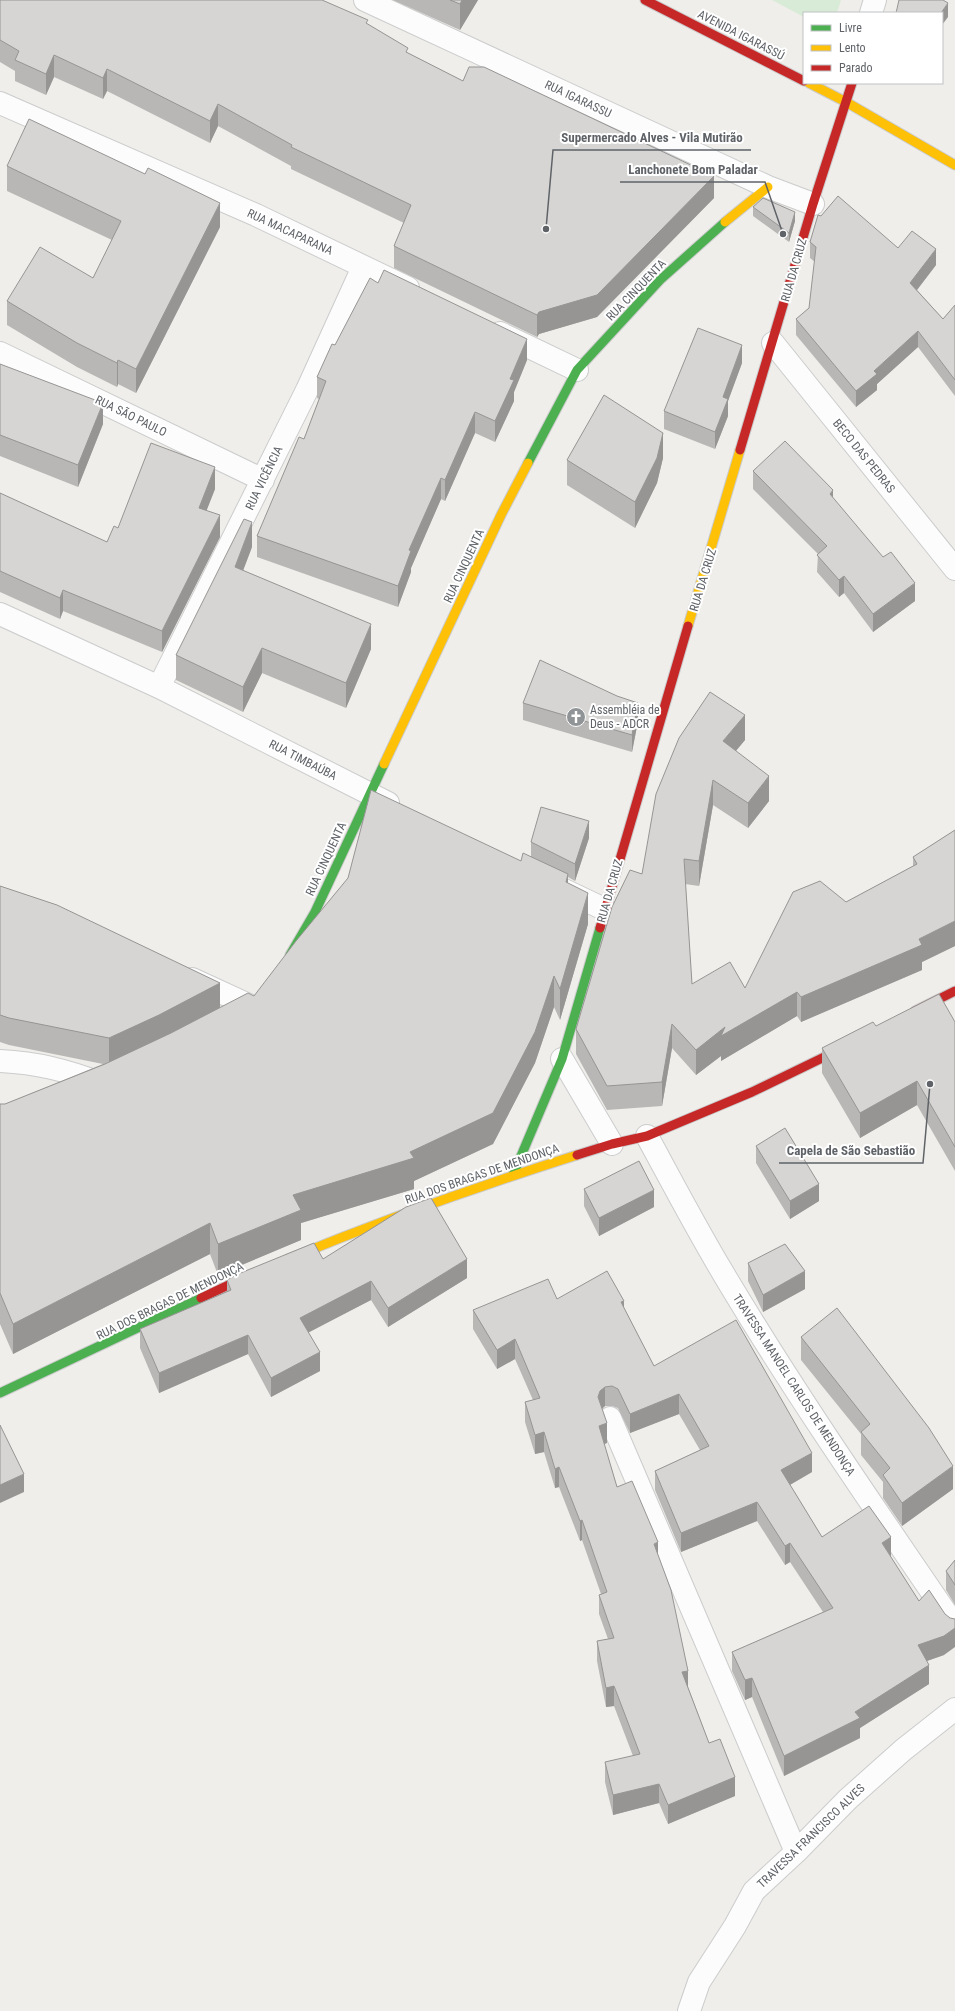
<svg xmlns="http://www.w3.org/2000/svg" width="955" height="2011" font-family="'Roboto Condensed',sans-serif">
<rect width="100%" height="100%" fill="#efeeea"/>
<!-- green -->
<path fill="#d8ebd6" d="M772 0H841L837 13H804V17Z"/>
<g fill="none" stroke-linecap="round" stroke-linejoin="round">
<defs>
<path id="street" d="M365 0 768 187 813 204
M871 13 875 0
M0 103 256 215 408 288
M500 333 577 370
M773 343 955 569
M0 353 263 480
M0 614 159 687 388 803
M159 687 307 390 363 267
M562 889 604 909
M192 979 253 1007
M562 1059 612 1144
M0 1061C38 1063 65 1070 100 1083
M647 1136C672 1182 696 1228 723 1273 795 1394 876 1510 955 1626
M610 1418 796 1852
M689 2011 699 1982 735 1926 754 1891 796 1852 848 1799 903 1750 955 1709"/>
<path id="fast" d="M528 463 577 370 660 280 725 222
M290 955 315 912 384 764
M513 1175 562 1059 600 928
M0 1393 201 1298"/>
<path id="slow" d="M809 83 846 102 955 165
M725 222 768 187
M688 626 740 450
M384 764 501 515 528 463
M288 1259C383 1220 479 1186 577 1155"/>
<path id="jam" d="M645 0 804 81
M740 450 813 204 852 83
M600 928 688 626
M915 1011 955 991
M577 1155 612 1144 647 1136 752 1092 849 1045
M201 1298 254 1273"/>
</defs>
<!-- street casing -->
<use href="#street" stroke="#cbcccc" stroke-width="24"/>
<!-- fast casing -->
<use href="#fast" stroke="#cacacb" stroke-width="11"/>
<!-- slow casing -->
<use href="#slow" stroke="#cacacb" stroke-width="11"/>
<!-- jam casing -->
<use href="#jam" stroke="#cacacb" stroke-width="11"/>
<!-- street -->
<use href="#street" stroke="#fdfcfc" stroke-width="22"/>
<!-- fast -->
<use href="#fast" stroke="#4caf50" stroke-width="9"/>
<!-- slow -->
<use href="#slow" stroke="#ffc107" stroke-width="9"/>
<!-- jam -->
<use href="#jam" stroke="#c62828" stroke-width="9"/>
</g>
<!-- wall -->
<path fill="#b8b7b5" d="M0 0 368 24 408 53 463 81 714 198 597 317 539 334 537 337 394 268V246L404 223 291 169V166L218 126 210 143 107 91 103 99 54 77 46 95 15 81V71L0 62Z
M393 0H478L460 30Z
M7 166 220 227 136 393 118 384 117 387 77 367 7 325V301L93 278 112 240 7 191Z
M753 207 795 221 789 242 753 216Z
M810 242 898 248 936 265 917 290 943 319 955 305V396L918 347 877 384V390L856 407 796 335V319L809 308 815 262 810 258Z
M378 283 527 360 514 392V401L495 442 475 433 445 501 441 499 411 568V572L398 607 257 557V536L304 439 319 399 317 398V377L335 345Z
M742 363 728 401V416L715 449 664 429V411Z
M0 364 103 424 78 487 0 456Z
M663 458 657 483 635 528 567 485V460Z
M753 471 833 499 915 601 873 632 844 593 839 597 817 572 818 554 753 489Z
M215 489 206 511 220 537 162 652 63 611 60 619 0 592V493L107 542 118 528Z
M252 547 243 570 371 649 346 708 262 673 243 712 176 680V655Z
M523 703 638 721 632 752 523 720Z
M745 715V740L736 751 769 801 748 828 713 805 699 886 685 884 692 984 745 988 846 902 913 866V857L955 830V946L922 962V970L801 1022 797 1016 721 1061V1056L696 1075 672 1048 662 1106 607 1110 576 1054V1029L642 874Z
M589 838 575 881 568 877V883L588 924 560 1020 554 1007 535 1063 493 1144 414 1181V1189L301 1223V1240L218 1275 210 1254 13 1354 0 1324V1104H5L103 1064 9 1045 0 1042V886L220 1008 254 996 531 856V842Z
M955 1022V1171L917 1105 860 1138 822 1073V1048Z
M756 1146 819 1201 790 1219 756 1163Z
M584 1189 654 1207 599 1236 584 1206Z
M323 1259 467 1278 388 1327 371 1300 308 1332 320 1371 271 1397 248 1354 159 1393 140 1348V1329L227 1292V1280Z
M748 1263 805 1289 763 1312 748 1281Z
M557 1299 624 1308 654 1366 812 1472 790 1485 822 1537 891 1557 944 1655 927 1661 929 1684 860 1728V1738L784 1776 752 1697 745 1700 732 1671V1652L823 1612 790 1562 785 1565 757 1521 681 1552 655 1490V1471L700 1450 679 1414 630 1433 618 1408 612 1406H605L602 1409 607 1443 604 1444 617 1487 658 1555 688 1687 709 1743 735 1796 668 1824 659 1803 613 1815 605 1782V1762L633 1756 614 1706 606 1707 597 1661V1641L608 1639 599 1614V1595L601 1594 582 1540 580 1541 559 1487 555 1488 544 1452 535 1454 525 1422V1402L533 1400 515 1359 497 1369 473 1329V1310Z
M801 1337 953 1489 902 1526 883 1498V1482L861 1455V1434L801 1360Z
M955 1560V1605L946 1590V1571Z"/>
<!-- shaded-wall -->
<path fill="#969594" d="M462 0H478L460 30V4Z
M948 3V17L942 25V13H941Z
M54 55V77L46 95V74Z
M107 69V91L103 99V78Z
M218 104V126L210 143V121Z
M714 176V198L597 317 539 334 537 337V315L539 312Z
M220 203V227L136 393V369Z
M795 212V221L789 242V233Z
M936 249V265L910 299V283Z
M918 331V347L877 384V390L856 407V391L874 371Z
M527 339V360L514 392V401L495 442V421L510 379Z
M742 345V363L728 401V416L715 449V432L723 397Z
M118 360V384L117 387V363Z
M103 403V424L78 487V465Z
M475 412V433L445 501V480Z
M663 433V458L657 483 635 528V502Z
M215 467V489L199 530V508Z
M441 478V499L411 568V572L398 607V586L409 550Z
M833 490V508L830 494Z
M220 515V537L162 652V631Z
M252 522V547L235 592V567Z
M844 576V593L839 597V580Z
M915 583V601L873 632V614Z
M63 590V611L60 619V598Z
M371 624V649L346 708V683Z
M262 648V673L243 712V687Z
M638 703V721L632 752V735Z
M745 715V740L723 766V741Z
M769 776V801L748 828V803Z
M713 780V805L699 886V861Z
M589 821V838L575 881V864Z
M568 874V905L566 882Z
M588 893V924L560 1020V989Z
M955 921V946L922 962V970L801 1022V997Z
M554 976V1007L535 1063 493 1144 414 1181V1189L301 1223V1240L218 1275V1244L293 1195 410 1152Z
M220 983V1010L109 1065V1038Z
M797 992V1016L721 1061V1056L696 1075V1050L725 1027Z
M672 1024V1048L662 1106V1082Z
M917 1081V1105L860 1138V1113Z
M819 1184V1201L790 1219V1201Z
M654 1190V1207L599 1236V1218Z
M210 1223V1254L13 1354V1324Z
M467 1259V1278L388 1327V1308Z
M805 1271V1289L763 1312V1295Z
M371 1281V1300L300 1337V1318Z
M624 1301V1320L621 1302Z
M248 1335V1354L159 1393V1373Z
M515 1339V1359L497 1369V1350Z
M320 1352V1371L271 1397V1378Z
M605 1387V1406L600 1410 598 1397 600 1391Z
M679 1394V1414L630 1433V1414Z
M607 1423V1443L599 1446V1426Z
M544 1432V1452L535 1454V1435Z
M812 1453V1472L781 1490V1470Z
M953 1466V1489L902 1526V1503Z
M559 1467V1487L555 1488V1469Z
M24 1474V1492L0 1503V1485Z
M757 1502V1521L681 1552V1533Z
M582 1520V1540L580 1541V1521Z
M891 1537V1557L882 1543Z
M658 1542V1562L654 1544Z
M790 1543V1562L785 1565V1546Z
M955 1628V1647L944 1655 918 1664V1645Z
M929 1665V1684L860 1728V1738L784 1776V1756L855 1712Z
M688 1671V1690L682 1672Z
M752 1678V1697L745 1700V1680Z
M614 1686V1706L606 1707V1688Z
M735 1777V1796L668 1824V1805Z
M659 1784V1803L613 1815V1795Z"/>
<!-- building -->
<path fill="#d6d5d3" stroke="#969594" d="M0 0H322L368 20 366 23 408 48 406 52 463 81 469 67H484L714 176 597 295 539 312 537 315 394 246 411 205 291 147 292 145 218 104 210 121 107 69 103 78 54 55 46 74 15 60 19 51 0 40Z
M450 0H462L460 4Z
M899 0H943L948 3 941 13H896Z
M29 119 145 174 148 168 220 203 136 369 118 360 117 363 77 343 7 301 40 247 93 278 121 221 7 166Z
M838 196 898 248 912 231 936 249 910 283 943 319 955 305V380L918 331 874 371 877 374 856 391 796 319 809 308 816 247 810 242 818 215 821 216Z
M763 198 795 212 789 233 753 207Z
M384 270 527 339 510 379 514 380 495 421 475 412 445 480 441 478 409 550 411 551 398 586 257 536 299 437 304 439 326 381 317 377 332 344 335 345 370 278 378 283Z
M698 328 742 345 723 397 728 399 715 432 664 411Z
M0 364 103 403 78 465 0 435Z
M604 395 663 433 657 458 635 502 567 460Z
M785 441 833 490 830 494 883 557 891 552 915 583 873 614 844 576 839 580 817 555 827 546 753 471Z
M151 443 215 467 199 508 220 515 162 631 63 590 60 598 0 571V493L107 542 114 526 118 528Z
M244 519 252 522 235 567 371 624 346 683 262 648 243 687 176 655Z
M540 660 617 696 638 703 632 735 523 703Z
M710 692 745 715 723 741 769 776 748 803 713 780 699 861 684 859 692 984 730 962 745 988 793 892 820 881 846 902 917 864 913 857 955 830V921L919 939 922 945 801 997 797 992 721 1036 725 1027 696 1050 672 1024 662 1082 607 1086 576 1029 612 907 630 870 642 874 656 794 679 738Z
M371 790 521 861 523 853 568 874 566 882 588 893 560 989 554 976 535 1032 493 1113 410 1152 414 1158 293 1195 301 1210 218 1244 210 1223 13 1324 0 1293V1104H5L105 1064 171 1033 248 993 254 996 296 941 348 878Z
M541 807 589 821 575 864 531 842Z
M0 886 57 905 220 983 159 1015 109 1038 9 1018 0 1015Z
M939 994 955 1022V1147L917 1081 860 1113 822 1048 873 1022 876 1026Z
M785 1128 819 1184 790 1201 756 1146Z
M639 1161 654 1190 599 1218 584 1189Z
M431 1198 467 1259 388 1308 371 1281 300 1318 320 1352 271 1378 248 1335 159 1373 140 1329 231 1290 227 1280 238 1274 314 1243 323 1259 406 1207Z
M785 1244 805 1271 763 1295 748 1263Z
M607 1271 624 1301 621 1302 654 1366 736 1320 812 1453 781 1470 822 1537 869 1506 891 1537 882 1543 919 1601 929 1590 945 1614 950 1618 955 1619V1628L944 1636 918 1645 929 1665 855 1712 860 1718 784 1756 752 1678 745 1680 732 1652 833 1608 790 1543 785 1546 757 1502 681 1533 655 1471 709 1446 679 1394 630 1414 618 1389 612 1386 605 1387 600 1391 598 1397 607 1423 599 1426 617 1487 632 1481 658 1542 654 1544 671 1590 688 1671 682 1672 709 1743 720 1739 735 1777 668 1805 659 1784 613 1795 605 1762 640 1754 614 1686 606 1688 597 1641 614 1638 599 1595 607 1592 582 1520 580 1521 559 1467 555 1469 544 1432 535 1435 525 1402 540 1398 515 1339 497 1350 473 1310 548 1279 557 1299Z
M837 1308 929 1428 953 1466 902 1503 883 1475 890 1468 861 1432 870 1424 801 1337Z
M0 1425 24 1474 0 1485Z
M955 1560V1585L946 1571Z"/>
<!-- icons -->
<defs>
<symbol id="church-disc" viewBox="-11 -11 22 22"><circle r="9.5" fill="#919496" stroke="#fff"/><path d="M-1.2-6h2.4v3.5h3.3v2.4h-3.3V6h-2.4V-.1h-3.3v-2.4h3.3Z" fill="#fff"/></symbol>
</defs>
<g fill-rule="evenodd">
<use href="#church-disc" x="565" y="706" width="22" height="22"/>
</g>
<g text-anchor="middle" stroke-width="4" stroke-linejoin="round" paint-order="stroke">
<!-- street labels -->
<g font-size="12" fill="#5f6368" stroke="#fff">
<text transform="translate(741 35) rotate(27)" y="4">AVENIDA IGARASSÚ</text>
<text transform="translate(578 99) rotate(25)" y="4">RUA IGARASSU</text>
<text transform="translate(290 232) rotate(25)" y="4">RUA MACAPARANA</text>
<text transform="translate(794 270) rotate(-74)" y="4">RUA DA CRUZ</text>
<text transform="translate(636 290) rotate(-46)" y="4">RUA CINQUENTA</text>
<text transform="translate(131 416) rotate(26)" y="4">RUA SÃO PAULO</text>
<text transform="translate(864 456) rotate(51)" y="4">BECO DAS PEDRAS</text>
<text transform="translate(264 478) rotate(-64)" y="4">RUA VICÊNCIA</text>
<text transform="translate(464 566) rotate(-65)" y="4">RUA CINQUENTA</text>
<text transform="translate(703 580) rotate(-73)" y="4">RUA DA CRUZ</text>
<text transform="translate(303 760) rotate(27)" y="4">RUA TIMBAÚBA</text>
<text transform="translate(326 859) rotate(-65)" y="4">RUA CINQUENTA</text>
<text transform="translate(610 891) rotate(-74)" y="4">RUA DA CRUZ</text>
<text transform="translate(482 1174) rotate(-19)" y="4">RUA DOS BRAGAS DE MENDONÇA</text>
<text transform="translate(170 1301) rotate(-26)" y="4">RUA DOS BRAGAS DE MENDONÇA</text>
<text transform="translate(794 1385) rotate(57)" y="4">TRAVESSA MANOEL CARLOS DE MENDONÇA</text>
<text transform="translate(811 1836) rotate(-44)" y="4">TRAVESSA FRANCISCO ALVES</text>
</g>
<!-- poi labels -->
<g font-size="12" fill="#5f6368" stroke="#fff" text-anchor="start">
<text x="590" y="714">Assembléia de<tspan x="590" dy="14">Deus - ADCR</tspan></text>
</g>
</g>
<!-- callouts -->
<path fill="none" stroke="#5f6368" stroke-width="1.5" d="M546 229L553 150H751M783 234L765 182H620M930 1084L923 1163H779"/>
<g fill="#5f6368" stroke="#fff" stroke-width="1.5">
<circle cx="546" cy="229" r="4"/>
<circle cx="783" cy="234" r="4"/>
<circle cx="930" cy="1084" r="4"/>
</g>
<g font-size="13" text-anchor="middle" font-weight="bold" fill="#5f6368" stroke="#fff" stroke-width="4" stroke-linejoin="round" paint-order="stroke">
<text x="652" y="142">Supermercado Alves - Vila Mutirão</text>
<text x="693" y="174">Lanchonete Bom Paladar</text>
<text x="851" y="1155">Capela de São Sebastião</text>
</g>
<!-- legend -->
<rect x="803" y="12" width="140" height="72" fill="#ffffff" stroke="#bfc1c3"/>
<rect x="811" y="25" width="20" height="6" fill="#4caf50" stroke="#bfc1c3"/>
<text x="839" y="32" font-size="12" fill="#5f6368">Livre</text>
<rect x="811" y="45" width="20" height="6" fill="#ffc107" stroke="#bfc1c3"/>
<text x="839" y="52" font-size="12" fill="#5f6368">Lento</text>
<rect x="811" y="65" width="20" height="6" fill="#c62828" stroke="#bfc1c3"/>
<text x="839" y="72" font-size="12" fill="#5f6368">Parado</text>
</svg>
